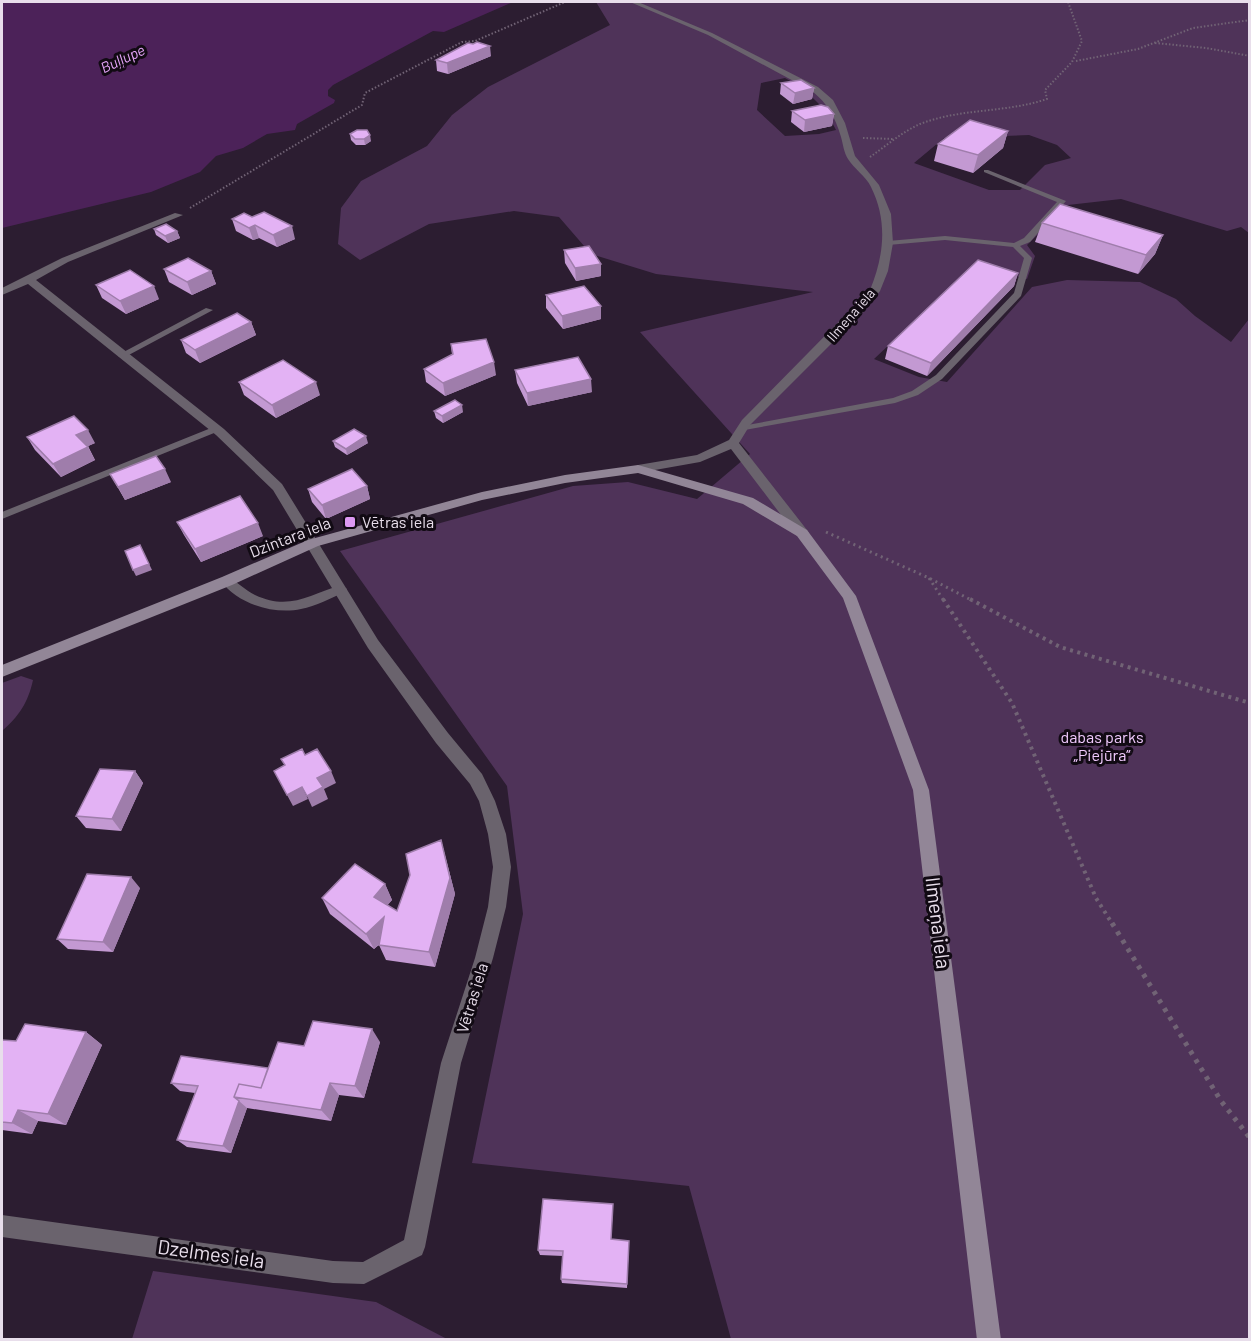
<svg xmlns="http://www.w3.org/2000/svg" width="1251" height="1341" font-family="Barlow,sans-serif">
<rect width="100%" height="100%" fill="#2c1d31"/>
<!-- green -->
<path fill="#4f3359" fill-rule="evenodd" d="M596 2H1249V233L1241 227 1227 231 1121 199 1068 205 1027 245 1035 256 1027 279 973 266 874 359 919 377 947 382 1032 287 1067 280 1140 282 1176 299 1195 316 1231 342 1249 319V1339H731L689 1186 472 1163 523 914 507 786 340 551 573 486 628 482 697 499 750 454 640 332 813 292 656 274 591 254 559 217 514 211 429 224 360 260 338 244 341 208 361 181 427 146 452 115 488 87 610 25ZM785 78C809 92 824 105 836 130L819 134 785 136 757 110 761 83ZM1029 135 1057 145 1071 158 1045 165 1020 190H989L914 163 944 138Z
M21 676 33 680C28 703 19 716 2 731V683Z
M153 1271 376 1302 447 1339H132Z"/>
<!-- water -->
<path fill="#4c2259" d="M2 2H513L444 32 433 31 333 85 328 90V96L335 100 334 103 297 124 295 130 267 134 243 148 216 156 200 172 151 192 2 228Z"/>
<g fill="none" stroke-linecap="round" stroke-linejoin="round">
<!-- path-far3 -->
<path stroke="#716375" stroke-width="2" stroke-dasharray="1.5 2" stroke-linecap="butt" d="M1155 43 1206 48 1250 56
M1076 61 1138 49 1193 28 1250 20
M863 138 894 139
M870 157C886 146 902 132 920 124 961 108 1006 113 1047 99L1045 90 1072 62 1082 41 1068 2
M190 208 362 105 365 93 462 42 475 41 565 2"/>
<!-- path-far2 -->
<path stroke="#716375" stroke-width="3" stroke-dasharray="2 4" stroke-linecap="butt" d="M826 532 929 578 973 601
M929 578 944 601"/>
<!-- path-far1 -->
<path stroke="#716375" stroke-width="4" stroke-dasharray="3 4.5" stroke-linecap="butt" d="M943 599 1012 703 1096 898 1113 925
M970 599 1060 647 1250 703"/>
<!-- path -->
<path stroke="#716375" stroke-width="5" stroke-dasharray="4 6" stroke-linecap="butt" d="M1112 923 1221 1101 1250 1138"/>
<!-- lane -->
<path fill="#6a636d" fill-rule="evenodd" d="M984 170H988L1066 201 1030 242 1020 246 1032 258 1021 296 942 379 918 395 895 403 739 431 737 429 742 426 893 398 912 391 936 375 1014 293 1024 258 1013 247 945 240 888 245 884 243 888 241 945 236 1014 243 1024 238 1057 202 984 172Z
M206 308 213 310 125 357H119L118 355Z
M216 426 221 429 219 431 2 519V512Z
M227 577C237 581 245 590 255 595 289 611 309 595 341 585L347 589 345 592C331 598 316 606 301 609 275 615 237 604 221 581Z"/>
<!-- street -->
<path fill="#6a636d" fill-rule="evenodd" d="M630 2H638L712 33 818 87 833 100 845 123 855 156 879 185 891 214 893 243 888 271 880 291 864 311 750 425 739 443 807 530 809 533 807 536H797L731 449 700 462 638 473 632 469 638 465 697 455 729 440 742 420 870 290C884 256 888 221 871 187 866 176 854 169 848 159 844 153 843 144 841 137 835 117 828 104 812 91L708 35Z
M175 213 183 215 68 262 36 280 224 429 282 484 378 640 448 733 482 774 495 801 506 834 511 867 506 907 493 958 461 1063 425 1247 422 1255 364 1284 333 1283 2 1237V1215L333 1261 363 1262 404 1240 441 1063 475 958 488 907 493 867 488 834 479 801 470 784 436 743 368 648 273 490 216 435 28 284 2 295V288L62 258Z"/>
<!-- secondary -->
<path fill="#928697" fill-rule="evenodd" d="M638 465 753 498 807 530 856 596 929 790 1001 1340H977L913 790 843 598 797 536 743 504 638 473 565 483 482 500 318 546 232 585 2 677V665L222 577 308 540 482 492 565 475Z"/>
</g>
<!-- wall -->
<path fill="#c399d2" d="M473 44 491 56 448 74 437 71 436 60Z
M781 83 814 88 812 99 793 104 780 94Z
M792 111 834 114 832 126 804 132 791 122Z
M1008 131 1003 148 973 173 934 161 938 144Z
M350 134 371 141 365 145H356L351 140Z
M252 217 295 239 277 247 259 238 253 240 236 231 232 219Z
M1042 223 1163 235 1155 254 1138 274 1035 242Z
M154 229 177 231 180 238 168 243 156 235Z
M564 250 601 264V276L576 281 565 263Z
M164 269 211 271 216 284 192 295 169 282Z
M1018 273 1014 286 927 376 885 359 888 346Z
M96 285 159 299 126 314 102 298Z
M546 295 601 306V319L563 329 546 308Z
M251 322 256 335 200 363 186 353 181 340Z
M451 344 496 375 445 396 426 382 424 369 452 355Z
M515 370 592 392 528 406 517 383Z
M239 382 320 395 276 418 244 395Z
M434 411 463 412 443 423 436 418Z
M27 437 95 443 88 446 95 460 61 477 35 450Z
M333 441 368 443 347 455 335 447Z
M110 474 171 482 125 500Z
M367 486 370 499 326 519 312 502 308 489Z
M177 522 263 536 201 562 184 535Z
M135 771 143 783 121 831 86 828 76 816Z
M441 840 455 894 435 967 386 960 379 945 380 944 374 949 330 914 322 898 385 884 392 900 387 905 397 911Z
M140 888 113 952 68 949 57 939Z
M86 1032 102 1045 66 1125 38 1121 32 1134 2 1130V1040L16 1041Z
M380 1042 364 1098 339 1095 331 1121 247 1108 231 1153 187 1147 177 1140 195 1093 180 1091 171 1083 268 1068 304 1046Z
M613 1209 611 1239 629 1241 627 1288 562 1283 561 1279 563 1256 540 1255 538 1250Z"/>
<!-- shaded-wall -->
<path fill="#9f7dab" d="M490 46 491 56 448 74 447 63Z
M814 88 812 99 793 104 795 93Z
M834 114 832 126 804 132 805 120Z
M1008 131 1003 148 973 173 978 155Z
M370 135 371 141 365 145 364 139Z
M255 225 259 238 253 240 249 228Z
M292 226 295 239 277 247 273 235Z
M177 231 180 238 168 243 165 236Z
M1163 235 1155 254 1138 274 1146 255Z
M601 264V276L576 281 575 268Z
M211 271 216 284 192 295 187 282Z
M1018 273 1014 286 927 376 931 363Z
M154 286 159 299 126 314 120 301Z
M601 306V319L563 329 562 316Z
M251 322 256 335 200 363 195 350Z
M494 362 496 375 445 396 443 383Z
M591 379 592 392 528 406 527 393Z
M316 382 320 395 276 418 272 405Z
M462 405 463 412 443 423 442 416Z
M88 430 95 443 84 448 76 435Z
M366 436 368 443 347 455 346 449Z
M88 447 95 460 61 477 53 464Z
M165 469 171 482 125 500 118 487Z
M367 486 370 499 326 519 322 505Z
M258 523 263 536 201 562 195 549Z
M140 545 152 570 136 576 133 570Z
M135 771 143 783 121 831 112 819Z
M331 771 336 783 324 789 328 799 312 807 307 796 317 778Z
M302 787 308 799 293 806 287 795Z
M441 840 455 894 435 967 429 952Z
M131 877 140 888 113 952 103 942Z
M385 884 392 900 381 913 374 897Z
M384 917 391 933 374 949 366 934Z
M372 1029 380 1042 364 1098 355 1086Z
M86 1032 102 1045 66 1125 48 1114Z
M330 1083 339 1095 331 1121 321 1110Z
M239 1101 247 1108 231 1153 223 1146Z
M18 1110 38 1121 32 1134 12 1123Z"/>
<!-- building -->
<path fill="#e3b2f4" stroke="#9f7dab" stroke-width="1.5" d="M477 42 490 46 447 63 436 60 468 43 473 44Z
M801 80 814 88 795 93 781 83Z
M821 105 828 107 834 114 805 120 792 111Z
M970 120 1008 131 978 155 938 144Z
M357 130H367L370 135 364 139H355L350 134Z
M1060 204 1163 235 1146 255 1042 223Z
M264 212 292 226 273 235 255 225 249 228 232 219 244 213 252 217Z
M166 224 177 231 165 236 154 229Z
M589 246 601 264 575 268 564 250Z
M188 258 211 271 187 282 164 269Z
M978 260 1018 273 931 363 888 346Z
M130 270 154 286 120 301 96 285Z
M584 286 601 306 562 316 546 295Z
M237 313 251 322 195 350 181 340Z
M486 339 494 362 443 383 424 369 453 354 451 344Z
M578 357 591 379 527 393 515 370Z
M283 360 316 382 272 405 239 382Z
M455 400 462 405 442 416 434 411Z
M74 416 88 430 76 435 88 447 53 464 27 437Z
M354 429 366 436 346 449 333 441Z
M156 456 165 469 118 487 110 474Z
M352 469 367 486 322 505 308 489Z
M240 496 258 523 195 549 177 522Z
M140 545 149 564 133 570 125 551Z
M302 749 305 755 317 749 331 771 317 778 323 787 307 796 302 787 287 795 274 771 285 765 281 759Z
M100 769 135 771 112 819 76 816Z
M441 840 450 878 429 952 379 945 384 917 366 934 322 898 355 864 385 884 374 897 397 911 410 875 406 854Z
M87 874 131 877 103 942 57 939Z
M313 1021 372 1029 355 1086 330 1083 321 1110 234 1097 239 1084 261 1088 278 1042 304 1046Z
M25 1024 86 1032 48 1114 18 1110 12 1123 2 1122V1040L16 1041Z
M181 1056 268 1068 261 1088 239 1084 234 1097 239 1101 223 1146 177 1140 198 1086 171 1083Z
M543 1199 613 1204 611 1239 629 1241 627 1284 561 1279 563 1251 538 1250Z"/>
<!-- markers -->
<rect fill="#dd99f3" stroke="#110a13" stroke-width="2" x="344" y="516" width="12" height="12" rx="3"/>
<g text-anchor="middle" stroke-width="6" stroke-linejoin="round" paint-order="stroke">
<!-- far-street labels -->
<g font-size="14" fill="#e8deeb" stroke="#110a13">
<text transform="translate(851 315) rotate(-49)" y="5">Ilmeņa iela</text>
</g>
<!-- far-water labels -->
<g font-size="15" font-style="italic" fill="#e3a4f8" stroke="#110a13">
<text transform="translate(123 59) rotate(-25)" y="5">Buļļupe</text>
</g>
<!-- poi labels -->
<g font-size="16" fill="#e8deeb" stroke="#110a13" text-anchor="start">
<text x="362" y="528">Vētras iela</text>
</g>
<!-- street labels -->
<g font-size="16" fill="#e8deeb" stroke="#110a13">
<text transform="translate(290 537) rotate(-21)" y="6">Dzintara iela</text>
<text transform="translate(472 998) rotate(-73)" y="6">Vētras iela</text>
</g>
<!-- park labels -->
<g font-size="16" fill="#f1cafe" stroke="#110a13">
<text x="1102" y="743">dabas parks<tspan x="1102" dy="18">„Piejūra”</tspan></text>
</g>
<!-- near-street labels -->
<g font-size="20" fill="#e8deeb" stroke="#110a13">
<text transform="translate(938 923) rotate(83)" y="7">Ilmeņa iela</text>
<text transform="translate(211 1254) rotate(8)" y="7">Dzelmes iela</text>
</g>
</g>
<!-- border -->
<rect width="1251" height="1341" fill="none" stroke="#e8deeb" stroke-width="6"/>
</svg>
